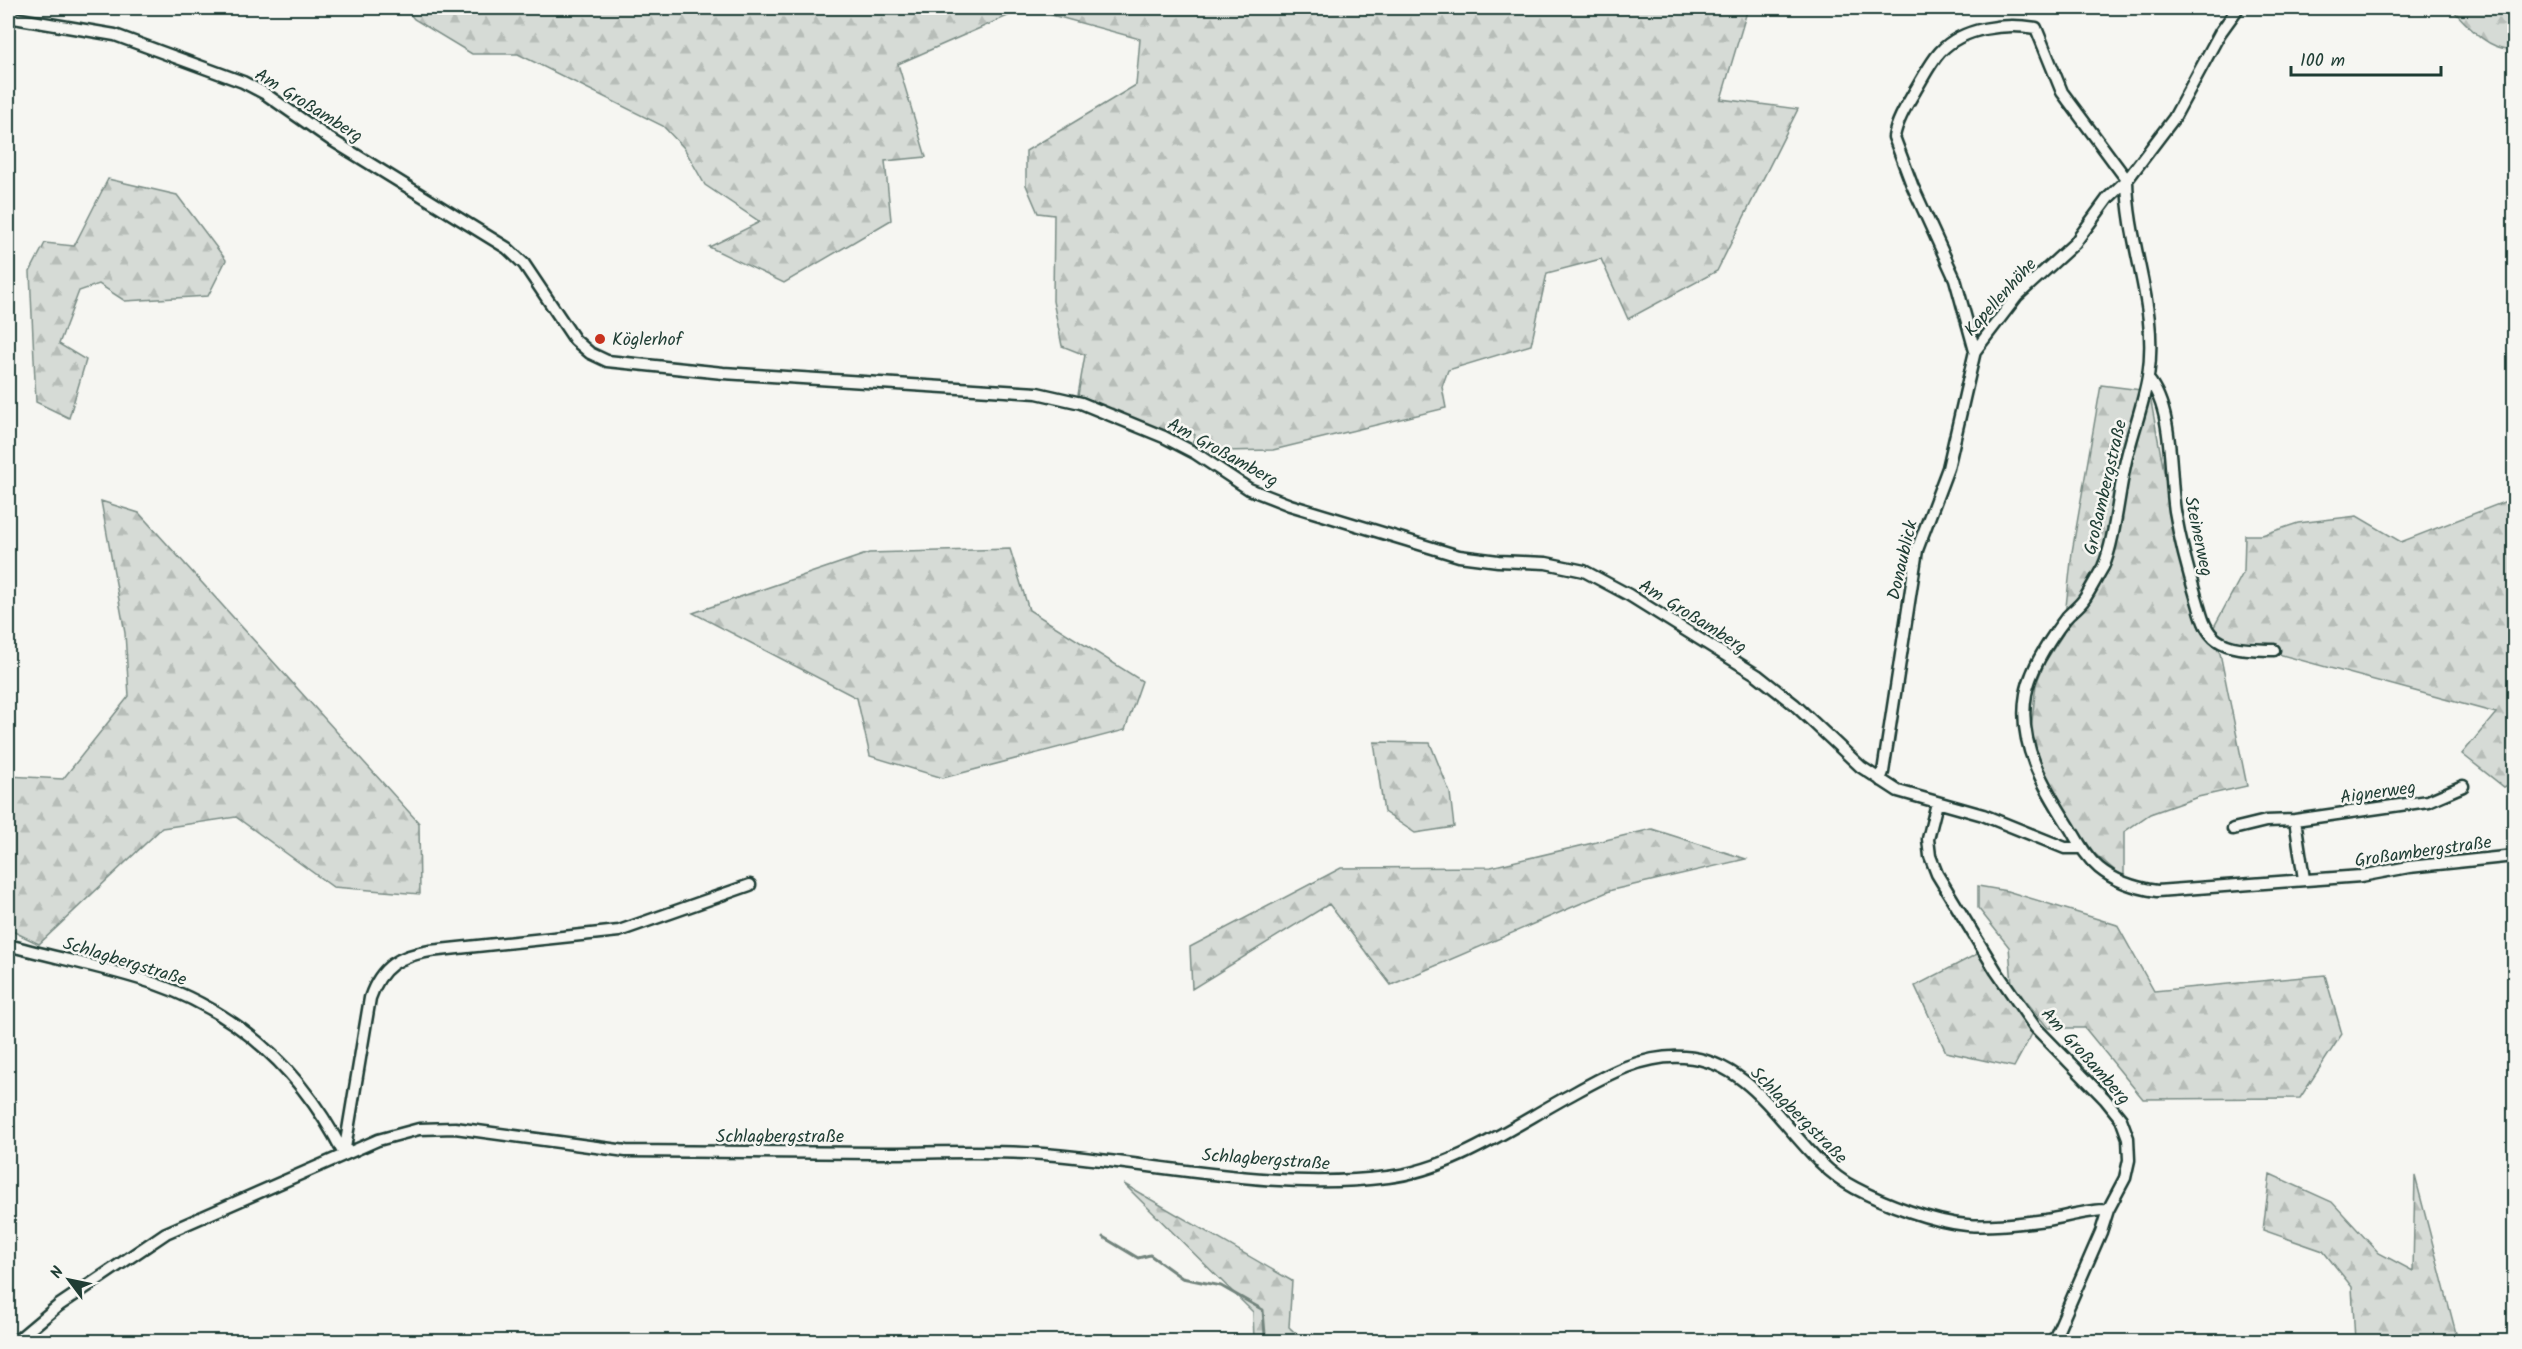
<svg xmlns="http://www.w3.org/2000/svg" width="2522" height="1349" font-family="Kalam,sans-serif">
<defs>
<pattern id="forest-firs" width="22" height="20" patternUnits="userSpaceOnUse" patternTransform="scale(1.5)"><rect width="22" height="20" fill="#d6dbd6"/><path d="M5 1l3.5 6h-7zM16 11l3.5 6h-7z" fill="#b7bdb8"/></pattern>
</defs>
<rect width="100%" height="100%" fill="#f6f6f2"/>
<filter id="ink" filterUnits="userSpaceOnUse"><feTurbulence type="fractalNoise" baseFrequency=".0167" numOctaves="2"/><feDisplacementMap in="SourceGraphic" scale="12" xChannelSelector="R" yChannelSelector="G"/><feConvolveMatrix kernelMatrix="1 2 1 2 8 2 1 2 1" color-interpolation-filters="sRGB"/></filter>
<g filter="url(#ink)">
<!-- forest -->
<path fill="url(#forest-firs)" stroke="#7a8c85" stroke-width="1.5" d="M405 8H1748L1721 99 1798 109 1717 271 1628 319 1601 259 1547 273 1531 345 1448 370 1442 387 1446 408 1273 450 1223 451 1210 454 1191 445 1195 435 1180 428 1173 435 1078 395 1085 355 1062 346 1053 301 1054 215 1038 213 1026 185V151L1136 85 1140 39 1026 8 898 64 926 157 885 161 891 220 784 283 709 247 760 222 705 185 684 148 663 126 518 54H472L414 19Z
M2451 8H2514V49C2489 52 2467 25 2451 8Z
M108 179 177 195 226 260 208 296 125 301 99 284 79 291 59 344 86 360 69 418 36 402 30 272 45 243 74 246Z
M2101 385 2149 391 2181 563 2198 620V625L2220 653 2247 786 2198 797 2150 814 2124 832V878L2094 853 2064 810 2035 754 2031 731 2036 684 2045 662 2063 634 2072 552Z
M2514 498V782L2504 787 2462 754 2496 713 2223 639 2214 627 2244 571 2245 535H2262L2298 523 2357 516 2401 542Z
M101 501 139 513 419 823 420 894 333 887 236 817 162 828 39 944 8 929V776L63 779 129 696 125 633Z
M1010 549 1029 610 1142 681 1125 730 943 778 870 756 857 698 693 613 869 553Z
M1374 742 1430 743 1450 793 1454 827 1415 833 1384 812Z
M1652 829 1746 859 1612 890 1391 985 1329 904 1192 989 1190 947 1341 868 1491 867Z
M1978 886 2007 891 2117 925 2154 991 2325 975 2342 1034 2300 1098 2143 1099 2085 1028H2048L2012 984 2009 947 1978 908Z
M1979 953 2033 1032 2014 1067 1946 1052 1915 986Z
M2270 1174 2332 1202 2379 1253 2413 1271 2415 1176 2458 1341H2355L2352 1287 2323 1251 2263 1230Z
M1124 1184 1292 1281 1289 1327 1304 1341H1254L1253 1312Z"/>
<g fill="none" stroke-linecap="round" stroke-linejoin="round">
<!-- stream -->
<path stroke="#72847d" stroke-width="3" d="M1103 1237 1138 1258 1150 1255 1182 1278 1221 1286 1263 1310 1265 1335 1272 1342"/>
<defs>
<path id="minor" d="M8 17 115 35 243 82 264 93 330 139 507 248 524 264 575 340 590 353 607 361 723 373 1037 393 1081 403 1164 437 1195 453 1249 489 1290 505 1459 556 1498 561 1546 563 1584 571 1629 595 1757 675 1795 705 1861 767 1898 791 1983 815 2065 848H2081
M2127 180C2128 249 2159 307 2148 377 2143 407 2131 436 2125 465 2119 492 2114 544 2103 567 2097 577 2091 589 2085 598 2080 606 2072 611 2066 618 2050 639 2031 667 2026 694 2017 744 2044 787 2070 828 2079 843 2086 857 2099 868 2116 882 2135 888 2157 891L2361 876 2409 867 2514 856
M1975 351 1955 279 1912 185 1894 137C1897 120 1907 105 1915 91 1923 78 1930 63 1940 52 1963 27 2005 23 2036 28L2062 92 2127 180
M2148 379C2174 410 2169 472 2175 511 2180 541 2188 571 2197 600 2201 613 2204 631 2217 640 2233 651 2255 649 2274 650
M1880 780 1883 772 1917 550 1948 468 1975 351 2017 296 2075 243 2108 198 2127 180 2174 118 2220 33 2238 8
M1937 803 1928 839 1930 856 1937 874 1996 971 2035 1027 2105 1099 2121 1119 2128 1138 2129 1160 2125 1178 2108 1210 2101 1232 2053 1342
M2295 820 2304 879
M2233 829 2266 821 2295 820 2428 801 2463 786
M8 945C56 958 105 967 153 983 240 1013 303 1073 344 1154
M344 1154 370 998C381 966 399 956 430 951L619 931 750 885
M15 1342 58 1306 166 1233 378 1140 419 1129 455 1128 626 1151C710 1151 794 1153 878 1153 933 1153 988 1150 1043 1154 1158 1163 1273 1192 1388 1177 1455 1169 1516 1124 1574 1093 1608 1074 1644 1054 1684 1057 1764 1062 1791 1155 1855 1188 1885 1204 1933 1222 1967 1225 1993 1227 2020 1223 2046 1220 2066 1217 2087 1210 2108 1210"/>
</defs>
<!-- minor casing -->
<use href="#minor" stroke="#1f3d34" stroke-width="15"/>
<!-- minor -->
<use href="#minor" stroke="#f6f6f2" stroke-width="10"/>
</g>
</g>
<!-- markers -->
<circle fill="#c8321e" stroke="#f6f6f2" stroke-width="2" cx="600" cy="339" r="6"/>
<g text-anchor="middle" stroke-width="5" stroke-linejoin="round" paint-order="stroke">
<!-- street labels -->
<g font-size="18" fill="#1f3d34" stroke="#f6f6f2">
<text transform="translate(309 105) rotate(32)" y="6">Am Großamberg</text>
<text transform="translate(2000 297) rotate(-48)" y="6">Kapellenhöhe</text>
<text transform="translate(1223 452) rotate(29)" y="6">Am Großamberg</text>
<text transform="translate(2105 487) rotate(-77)" y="6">Großambergstraße</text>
<text transform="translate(2199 536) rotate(78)" y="6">Steinerweg</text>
<text transform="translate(1902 560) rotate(-77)" y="6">Donaublick</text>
<text transform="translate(1693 616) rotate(32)" y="6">Am Großamberg</text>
<text transform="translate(2378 792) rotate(-8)" y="6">Aignerweg</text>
<text transform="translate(2423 851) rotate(-8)" y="6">Großambergstraße</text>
<text transform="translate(125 961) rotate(17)" y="6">Schlagbergstraße</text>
<text transform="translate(2086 1056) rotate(48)" y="6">Am Großamberg</text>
<text transform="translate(1799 1115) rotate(45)" y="6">Schlagbergstraße</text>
<text x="780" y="1142">Schlagbergstraße</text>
<text transform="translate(1266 1159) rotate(4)" y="6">Schlagbergstraße</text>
</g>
<!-- poi labels -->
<g font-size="18" fill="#1f3d34" stroke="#f6f6f2" text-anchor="start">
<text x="612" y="345">Köglerhof</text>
</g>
</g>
<!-- margin -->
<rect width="2522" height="1349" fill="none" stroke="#f6f6f2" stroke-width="30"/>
<rect x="15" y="15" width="2492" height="1319" fill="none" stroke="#1f3d34" stroke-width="2" filter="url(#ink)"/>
<!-- north arrow -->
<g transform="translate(69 1280) rotate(302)" stroke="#f6f6f2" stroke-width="4.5" paint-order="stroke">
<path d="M0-4.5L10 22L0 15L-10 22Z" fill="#1f3d34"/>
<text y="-9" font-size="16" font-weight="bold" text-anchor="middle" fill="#1f3d34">N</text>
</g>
<!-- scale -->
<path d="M2291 66v9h150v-9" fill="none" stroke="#1f3d34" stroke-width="3"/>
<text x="2300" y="66" font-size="18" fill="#1f3d34" stroke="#f6f6f2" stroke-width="4.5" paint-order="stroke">100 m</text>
</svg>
